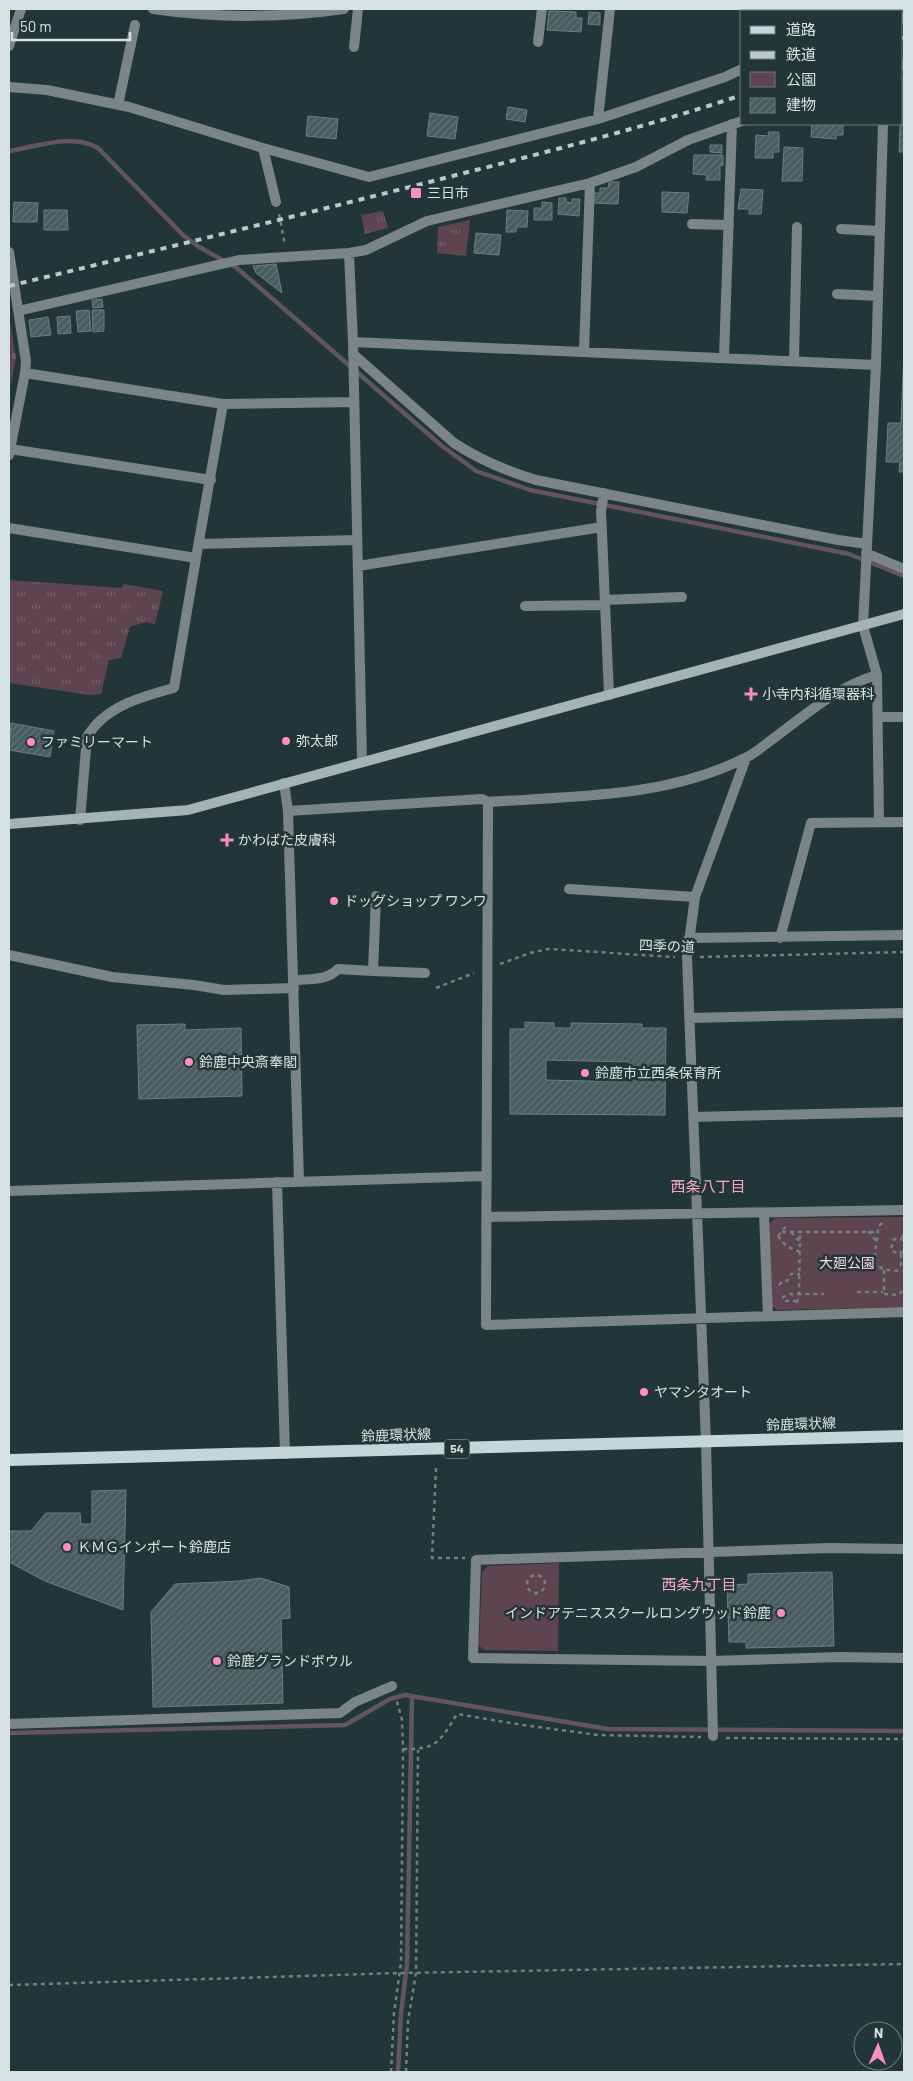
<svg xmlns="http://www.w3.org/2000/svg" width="913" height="2081" font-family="Barlow,'Noto Sans JP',sans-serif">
<defs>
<pattern id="grass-tufts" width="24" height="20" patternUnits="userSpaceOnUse" patternTransform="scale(1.25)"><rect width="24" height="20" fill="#5e444f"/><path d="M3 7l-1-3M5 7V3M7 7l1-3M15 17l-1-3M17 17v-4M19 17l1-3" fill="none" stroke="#745f68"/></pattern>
<pattern id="cemetery-stones" width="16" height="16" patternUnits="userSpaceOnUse" patternTransform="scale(1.25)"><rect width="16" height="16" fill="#5e444f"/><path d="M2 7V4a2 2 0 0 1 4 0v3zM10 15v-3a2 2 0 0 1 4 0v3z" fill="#745f68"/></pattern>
<pattern id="building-hatch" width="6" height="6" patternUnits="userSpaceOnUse" patternTransform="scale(1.25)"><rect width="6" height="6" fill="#485c5d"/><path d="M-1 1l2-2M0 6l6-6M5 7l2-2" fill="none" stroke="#627374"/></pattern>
</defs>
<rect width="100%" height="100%" fill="#233637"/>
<!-- grass -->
<path fill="url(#grass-tufts)" d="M383 211 388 228 365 234 361 215Z
M470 220 466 256 437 253 438 227Z
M9 580 122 588 124 584 163 591 155 624 145 622 130 627 121 658 109 660 101 694 90 695 9 683Z"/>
<!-- cemetery -->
<path fill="url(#cemetery-stones)" d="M9 316 16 358 9 393Z"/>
<!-- green -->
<path fill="#5e444f" d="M904 1217V1307L777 1310 772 1306 769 1224 775 1218Z
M559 1563 558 1651 485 1650 479 1646 482 1572 488 1566Z"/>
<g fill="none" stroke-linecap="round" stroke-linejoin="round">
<!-- stream -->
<path stroke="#62555c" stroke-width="4.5" d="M10 151C38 146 72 133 98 148L183 235 199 247 237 268 442 446 476 471 530 490 849 554 904 576
M9 1733 345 1725 390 1699 405 1695 608 1729 904 1731
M398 2072 401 2014 407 1964 412 1697"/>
</g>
<!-- building -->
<path fill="url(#building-hatch)" stroke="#697f80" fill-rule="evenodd" d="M549 11 576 12V18H582L581 32 547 30Z
M589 12 600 13V25L588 24Z
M902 78H904V152H899Z
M508 107 527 110 525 122 506 119Z
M430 113 458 117 455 139 427 136Z
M308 116 338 119 336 139 306 136Z
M812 124H843V135H836V139L811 137Z
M768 132H779V152H773V158H755L756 135 769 136Z
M710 145H722V153L710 152Z
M784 147 803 148 802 181H782Z
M694 155H723V166L720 165V180H706L707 175 693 174Z
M609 182H619L618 204 592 203 593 193H600V188H608Z
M741 189 763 190 761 214H749V209H738Z
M662 192 689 193 687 213 662 212Z
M559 198H566V202L572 203V199H580L579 216 558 214Z
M14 202 38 203 37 222H13Z
M542 202 552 203V220H534V208H542Z
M44 210H67L68 230H44Z
M507 210 528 211 527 227H517L516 232H506Z
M476 233 501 235 499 255 474 253Z
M276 264 282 293 256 273 253 266Z
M102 299 103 307 93 308 92 300Z
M89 310 91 331 78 332 76 311Z
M92 310H104V331L93 332Z
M70 316 71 333 58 334 57 317Z
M48 317 51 335 31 337 29 320Z
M904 351V472H899L900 462H886L888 423H901Z
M11 723 54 731 50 757 9 750Z
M525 1022 554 1023V1028H571V1023L642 1024V1028H666L665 1115 510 1114V1029H525ZM546 1060 629 1062V1082L546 1080Z
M185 1024V1030L241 1028 242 1096 139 1099 137 1025Z
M126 1490 123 1610 45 1581 9 1562V1531H31L46 1513H80L81 1524H92V1491Z
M832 1572 834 1646 746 1648V1642H729L727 1585 748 1584V1574Z
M261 1578 289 1587 290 1618 281 1619 283 1703 153 1707 151 1612 175 1584 239 1581Z"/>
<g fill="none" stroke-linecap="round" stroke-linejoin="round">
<!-- path -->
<path stroke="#718081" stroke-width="2.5" stroke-dasharray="4 4" stroke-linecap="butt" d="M279 214 285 245
M700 957 904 952
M500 964 530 953 548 949 675 957
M436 988 474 973
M882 1223 878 1227C878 1240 874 1251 875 1264L884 1270 904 1271
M868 1231 877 1242
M782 1232H878
M791 1232 800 1242
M778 1236 786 1246 800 1252
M778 1236 787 1225
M902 1238 904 1234
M904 1240 898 1238 893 1240 891 1250 898 1254 904 1251
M901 1254V1270
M884 1270V1294L898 1295 904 1289
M779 1285 783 1281H787L791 1274H800
M857 1292H883
M797 1301H784L783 1297 790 1294H824
M797 1303 799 1294 800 1232
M436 1468 432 1558H465
M527 1584a9 9 0 1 1 18 0a9 9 0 1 1-18 0Z
M726 1738 904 1739
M403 1749C437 1750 440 1741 457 1714L523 1725 598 1735 701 1737
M9 1985 401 1973 904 1964
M391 2072 394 2013 401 1963 403 1749 402 1720 396 1698
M406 2072 408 2021 416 1973 418 1750"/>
<!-- street -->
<path stroke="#7b8585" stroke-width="10" d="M153 9C215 18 281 18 344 9
M833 9 838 11
M902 19 904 18
M538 42 542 9
M9 46 21 9
M354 47 358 9
M902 65H904
M9 87 47 90 129 107 263 148 369 177 598 119 725 77 742 69
M118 105 135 25
M598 119 610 9
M263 148 276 202
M692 224 729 225
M841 229 880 231
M9 252 26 361 25 373 9 455
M349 253 353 342 362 761
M837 294 878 296
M18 311 239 260 349 253 366 250 427 221 590 183 636 167 688 140 742 121
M353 342 876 365
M584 351 590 183
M353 354 454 443C480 460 506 471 536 480L838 540 867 544
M724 357 732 124
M794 360 797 227
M25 373 223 404 354 402
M10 449 211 480
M604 493 601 511 609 695
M9 528 196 558 223 404
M199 544 357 540
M866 553 904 569
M358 566 602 527
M605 600 682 597
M525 606 605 605
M878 717H904
M284 783 288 811 299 1181
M488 802 486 1325 904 1312
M288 811 482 799 488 802C574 796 666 798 745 758 754 754 762 747 770 741 803 717 837 686 877 675
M80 820 87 737C105 706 141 697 174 688L196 558
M879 822 877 675 863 626 876 365 883 124
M569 889 695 897
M689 938 904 935
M780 938 811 823 904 822
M9 955 112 977 194 985 224 990 294 988
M373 971 425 973
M293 980C308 979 327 981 338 969L373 971 376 896
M689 1018 904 1013
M693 1117 904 1112
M277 1182 285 1454
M9 1191 487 1176
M764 1213 768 1316
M487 1217 904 1210
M904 1549 829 1548 476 1560 473 1658 712 1661 840 1657 904 1658
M9 1724 340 1713 355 1702 392 1686
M713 1736 706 1442 687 957 695 897 746 758"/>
<!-- secondary -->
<path stroke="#a4b3b4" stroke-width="10" d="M9 824 188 810 904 614"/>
<!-- primary -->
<path stroke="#c3d7d8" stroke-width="12" d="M9 1460 904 1436"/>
<!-- rail -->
<path stroke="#bcc9ca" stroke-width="4" stroke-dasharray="6 6" stroke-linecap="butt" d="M902 39 904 38
M9 286C153 251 297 216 441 179 542 153 643 128 742 95"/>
</g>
<!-- markers -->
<g fill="#fd8ec0" stroke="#233637" stroke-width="2">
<rect x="410" y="187" width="12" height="12" rx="2.5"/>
<path d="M748.5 686.5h5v5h5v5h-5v5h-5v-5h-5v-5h5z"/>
<circle cx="286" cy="741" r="5"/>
<circle cx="31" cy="742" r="5"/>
<path d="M224.5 832.5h5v5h5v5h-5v5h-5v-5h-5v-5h5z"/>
<circle cx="334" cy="901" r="5"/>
<circle cx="189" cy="1062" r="5"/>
<circle cx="585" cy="1073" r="5"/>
<circle cx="644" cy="1392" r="5"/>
<circle cx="67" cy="1547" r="5"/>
<circle cx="781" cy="1613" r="5"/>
<circle cx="217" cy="1661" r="5"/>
</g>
<g text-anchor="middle" stroke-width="5" stroke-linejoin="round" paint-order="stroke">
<!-- shield labels -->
<rect fill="#233637" stroke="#a0aeaf" stroke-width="1" x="444.5" y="1439.5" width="25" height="19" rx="4"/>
<g font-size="12" font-weight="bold" fill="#d6e1e2">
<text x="457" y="1453">54</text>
</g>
<!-- poi labels -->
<g font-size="14" fill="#d6e1e2" stroke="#233637" text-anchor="start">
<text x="427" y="198">三日市</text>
<text x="762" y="699">小寺内科循環器科</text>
<text x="296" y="746">弥太郎</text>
<text x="41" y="747">ファミリーマート</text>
<text x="238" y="845">かわばた皮膚科</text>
<text x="344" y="906">ドッグショップ ワンワ</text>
<text x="199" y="1067">鈴鹿中央斎奉閣</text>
<text x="595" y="1078">鈴鹿市立西条保育所</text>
<text x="654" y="1397">ヤマシタオート</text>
<text x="77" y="1552">ＫＭＧインポート鈴鹿店</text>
<text x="771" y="1618" text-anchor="end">インドアテニススクールロングウッド鈴鹿</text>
<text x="227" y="1666">鈴鹿グランドボウル</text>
</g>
<!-- street labels -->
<g font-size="14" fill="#d6e1e2" stroke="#233637">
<text transform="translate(667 946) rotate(2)" y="5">四季の道</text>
<text transform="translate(801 1424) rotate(-2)" y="5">鈴鹿環状線</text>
<text transform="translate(396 1435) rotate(-2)" y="5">鈴鹿環状線</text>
</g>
<!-- park labels -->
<g font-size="14" fill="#f8d6e3" stroke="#233637">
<text x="847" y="1268">大廻公園</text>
</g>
<!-- neighbourhood labels -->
<g font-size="15" fill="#f4a7c7" stroke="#233637">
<text x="708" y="1192">西条八丁目</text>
<text x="699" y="1590">西条九丁目</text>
</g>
</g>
<!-- border -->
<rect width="913" height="2081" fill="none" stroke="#d6e1e2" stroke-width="20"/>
<!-- legend -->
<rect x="740" y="10" width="162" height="115" fill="#233637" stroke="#6b7a7b"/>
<rect x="750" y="26" width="25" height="8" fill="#c3d7d8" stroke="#6b7a7b"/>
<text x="786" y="35" font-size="15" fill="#d6e1e2">道路</text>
<rect x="750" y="51" width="25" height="8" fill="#bcc9ca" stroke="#6b7a7b"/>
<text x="786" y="60" font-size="15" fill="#d6e1e2">鉄道</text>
<rect x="750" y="72" width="25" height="15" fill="#5e444f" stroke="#6b7a7b"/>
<text x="786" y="85" font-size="15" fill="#d6e1e2">公園</text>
<rect x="750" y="98" width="25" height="15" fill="url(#building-hatch)" stroke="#6b7a7b"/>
<text x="786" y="110" font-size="15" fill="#d6e1e2">建物</text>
<!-- north arrow -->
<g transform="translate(878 2046) rotate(2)"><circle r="24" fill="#233637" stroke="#6b7a7b"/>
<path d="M0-4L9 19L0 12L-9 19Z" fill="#fd8ec0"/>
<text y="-8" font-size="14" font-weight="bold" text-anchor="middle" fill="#d6e1e2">N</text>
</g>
<!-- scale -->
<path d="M12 32v8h118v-8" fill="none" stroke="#d6e1e2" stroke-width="2.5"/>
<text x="20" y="32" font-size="15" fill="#d6e1e2" stroke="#233637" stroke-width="4" paint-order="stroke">50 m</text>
</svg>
